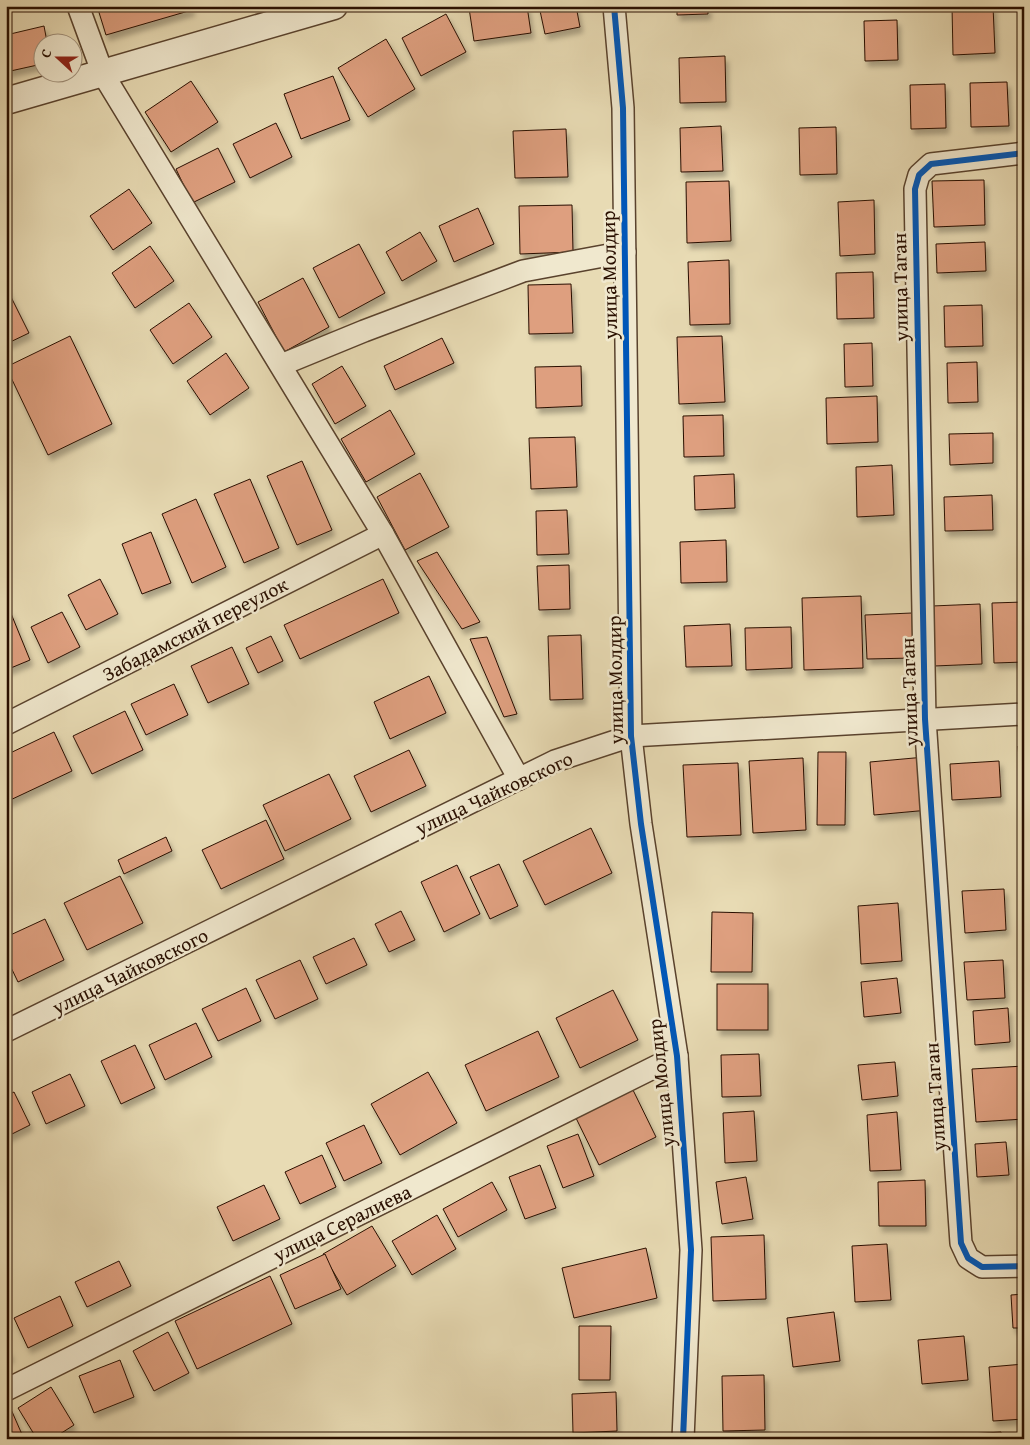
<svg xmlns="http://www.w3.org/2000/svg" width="1030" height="1445" font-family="'Gentium Book Plus',serif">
<defs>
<filter id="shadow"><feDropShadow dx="3" dy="5.5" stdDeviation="2.5" flood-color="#0004"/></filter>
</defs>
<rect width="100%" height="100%" fill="#e8dbb4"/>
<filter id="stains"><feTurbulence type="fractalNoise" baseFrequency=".004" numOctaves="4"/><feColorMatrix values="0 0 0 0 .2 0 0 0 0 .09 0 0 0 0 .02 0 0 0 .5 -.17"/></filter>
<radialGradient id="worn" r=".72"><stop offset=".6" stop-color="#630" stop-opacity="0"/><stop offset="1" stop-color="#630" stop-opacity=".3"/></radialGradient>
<!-- building -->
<g fill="#de9f7f" stroke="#290f00" filter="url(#shadow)">
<path d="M97,6h94l1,4 -86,25z"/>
<path d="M480,6h47l4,27 -57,8 -5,-33z"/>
<path d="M539,6h37l4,21 -35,7z"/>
<path d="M677,6h31v8l-31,1z"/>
<path d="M952,6h41l2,47 -42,2z"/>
<path d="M446,14l20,38 -45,24 -19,-38z"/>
<path d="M897,20l1,40 -33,1 -1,-40z"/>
<path d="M44,26l3,16h-5v22l-36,8v-37z"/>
<path d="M386,39l29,50 -47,28 -30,-49z"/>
<path d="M725,56l1,46 -46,1 -1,-45z"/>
<path d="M333,76l17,44 -49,19 -17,-45z"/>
<path d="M191,81l27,41 -47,30 -26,-40z"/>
<path d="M1007,82l2,44 -38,1 -1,-44z"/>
<path d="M945,84l1,44 -35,1 -1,-44z"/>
<path d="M276,123l16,34 -42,21 -17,-34z"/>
<path d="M721,126l2,45 -42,1 -1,-44z"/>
<path d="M836,127l1,47 -37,1 -1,-47z"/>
<path d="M566,129l2,48 -53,1 -2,-47z"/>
<path d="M218,148l17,34 -43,21 -16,-34z"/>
<path d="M984,180l1,45 -51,2 -2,-46z"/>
<path d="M729,181l2,60 -44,2 -1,-61z"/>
<path d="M129,189l23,34 -39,27 -23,-34z"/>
<path d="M874,200l1,54 -35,2 -2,-54z"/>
<path d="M572,205l1,47 -53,2 -1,-48z"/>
<path d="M478,208l16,36 -40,18 -15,-36z"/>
<path d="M420,232l17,29 -35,20 -16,-29z"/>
<path d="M985,242l1,29 -49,2 -1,-29z"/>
<path d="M359,244l26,49 -46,25 -26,-50z"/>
<path d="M150,246l24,35 -39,27 -23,-35z"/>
<path d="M729,260l1,64 -40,1 -2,-63z"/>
<path d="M873,272l1,46 -37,1 -1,-46z"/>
<path d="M303,278l26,49 -45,25 -26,-50z"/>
<path d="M571,284l2,49 -44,1 -1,-49z"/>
<path d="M6,287l23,46 -23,11z"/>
<path d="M189,303l23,34 -39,27 -23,-34z"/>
<path d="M982,305l1,41 -38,1 -1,-41z"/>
<path d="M70,336l42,88 -64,31 -42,-88z"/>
<path d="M722,336l3,66 -46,2 -2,-67z"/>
<path d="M442,338l12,25 -59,27 -11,-24z"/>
<path d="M872,343l1,43 -28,1 -1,-43z"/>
<path d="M226,353l23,35 -39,27 -23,-34z"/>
<path d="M977,362l1,40 -30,1 -1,-40z"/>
<path d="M342,366l24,40 -31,18 -23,-40z"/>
<path d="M581,366l1,40 -46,2 -1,-41z"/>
<path d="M877,396l1,46 -51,2 -1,-46z"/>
<path d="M390,410l25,44 -49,28 -25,-43z"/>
<path d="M723,415l1,41 -40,1 -1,-41z"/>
<path d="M993,433v30l-43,2 -1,-31z"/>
<path d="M575,437l2,50 -46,2 -2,-51z"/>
<path d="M302,461l30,69 -35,15 -30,-69z"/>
<path d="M892,465l2,50 -37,2 -1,-50z"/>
<path d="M420,473l29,54 -44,23 -28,-53z"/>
<path d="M734,474l1,34 -40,2 -1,-34z"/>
<path d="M250,479l29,69 -35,15 -30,-69z"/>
<path d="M992,495l1,35 -48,1 -1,-34z"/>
<path d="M196,499l30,68 -34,16 -30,-69z"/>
<path d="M567,510l2,44 -32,1 -1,-44z"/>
<path d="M151,532l20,51 -29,11 -20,-50z"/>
<path d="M726,540l1,42 -46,1 -1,-41z"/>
<path d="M437,552l43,70 -18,7 -45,-68z"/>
<path d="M569,565l1,44 -31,1 -2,-44z"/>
<path d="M100,579l18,35 -32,16 -18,-35z"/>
<path d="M383,579l16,34 -99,46 -16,-34z"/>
<path d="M861,596l2,72 -59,2 -2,-72z"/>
<path d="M1024,602v60l-30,1 -2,-60z"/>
<path d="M980,604l2,60 -48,2 -2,-60z"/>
<path d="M10,611l20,49 -24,10v-58z"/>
<path d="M62,612l18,35 -32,16 -17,-36z"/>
<path d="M912,613l1,45 -46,1 -2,-44z"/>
<path d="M730,624l2,42 -46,1 -2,-41z"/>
<path d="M791,627l1,41 -46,2 -1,-42z"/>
<path d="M581,635l2,64 -33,1 -2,-64z"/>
<path d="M271,636l12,25 -25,12 -12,-25z"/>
<path d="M487,637l30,77 -13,3 -34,-78z"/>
<path d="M232,647l17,37 -41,19 -17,-37z"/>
<path d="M429,676l17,37 -56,26 -16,-37z"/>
<path d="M174,684l14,31 -42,20 -15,-31z"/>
<path d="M125,711l18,39 -51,24 -19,-38z"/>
<path d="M54,732l18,39 -66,31v-47z"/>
<path d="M1018,746h6v52h-2z"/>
<path d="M409,750l17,36 -55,26 -17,-36z"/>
<path d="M818,752h28l-1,73h-28z"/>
<path d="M925,757l4,53 -55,5 -4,-53z"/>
<path d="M803,758l3,72 -53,3 -4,-72z"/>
<path d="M999,761l2,36 -49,3 -2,-36z"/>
<path d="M738,763l3,72 -54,2 -4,-72z"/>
<path d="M329,774l22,45 -66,32 -22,-46z"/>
<path d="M266,820l18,39 -63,30 -19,-39z"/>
<path d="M591,828l21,45 -67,32 -22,-44z"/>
<path d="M166,837l6,14 -48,23 -6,-14z"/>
<path d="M499,864l19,42 -28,13 -20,-42z"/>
<path d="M457,865l23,49 -36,18 -23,-50z"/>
<path d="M120,876l23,47 -56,27 -23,-47z"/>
<path d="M1004,889l2,41 -41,3 -3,-42z"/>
<path d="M898,903l4,58 -41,3 -3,-58z"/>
<path d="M401,911l14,29 -26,12 -14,-28z"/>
<path d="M712,912l41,1 -1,59h-41z"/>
<path d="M45,919l19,41 -46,22 -12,-25v-20z"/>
<path d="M354,938l13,27 -41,19 -13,-27z"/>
<path d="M300,960l18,39 -43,20 -19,-39z"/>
<path d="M1003,960l2,38 -38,2 -3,-38z"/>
<path d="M897,978l4,35 -37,4 -3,-35z"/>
<rect x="717" y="984" width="51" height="46"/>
<path d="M246,988l15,33 -43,20 -16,-32z"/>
<path d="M613,990l25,50 -58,28 -24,-50z"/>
<path d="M1008,1008l2,34 -35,3 -2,-34z"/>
<path d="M196,1023l16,34 -47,23 -16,-35z"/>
<path d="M538,1031l21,46 -73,34 -21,-46z"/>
<path d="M135,1045l20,43 -34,16 -20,-43z"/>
<path d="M759,1054l2,42 -39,1 -1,-42z"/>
<path d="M895,1062l3,34 -36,4 -4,-35z"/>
<path d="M1024,1066v53l-48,3 -4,-53z"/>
<path d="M428,1072l29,51 -57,32 -29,-51z"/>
<path d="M70,1074l15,32 -39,18 -14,-32z"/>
<path d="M632,1088l24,49 -57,28 -24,-49z"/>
<path d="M14,1092l16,33 -24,12v-41z"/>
<path d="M754,1111l3,50 -32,2 -2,-50z"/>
<path d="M897,1112l4,58 -31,1 -3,-56z"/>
<path d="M364,1125l18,38 -38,18 -18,-38z"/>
<path d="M578,1134l16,42 -31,12 -16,-42z"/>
<path d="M1006,1142l3,33 -32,2 -2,-33z"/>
<path d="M322,1155l14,32 -36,17 -15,-32z"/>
<path d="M540,1165l16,43 -31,11 -16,-42z"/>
<path d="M746,1177l7,42 -31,5 -6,-42z"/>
<path d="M925,1180l1,46h-47l-1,-44z"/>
<path d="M492,1182l15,28 -49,27 -15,-28z"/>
<path d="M264,1185l16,34 -47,22 -16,-34z"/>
<path d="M437,1215l19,34 -44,26 -20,-34z"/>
<path d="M372,1226l24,40 -49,29 -24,-41z"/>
<path d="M764,1235l2,64 -53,2 -2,-64z"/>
<path d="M887,1244l4,56 -36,2 -3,-56z"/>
<path d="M646,1248l11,50 -83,20 -12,-50z"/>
<path d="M325,1254l16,35 -46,20 -15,-34z"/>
<path d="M119,1261l12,25 -44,21 -12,-25z"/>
<path d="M270,1276l22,48 -95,45 -22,-48z"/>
<path d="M1024,1294v34h-11l-2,-33z"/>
<path d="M60,1296l13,30 -45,22 -14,-30z"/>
<path d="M834,1312l6,49 -47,6 -6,-49z"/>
<path d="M579,1326h32l-1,54h-31z"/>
<path d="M168,1332l21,41 -35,18 -21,-40z"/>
<path d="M964,1336l4,44 -46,4 -4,-44z"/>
<path d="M6,1347l5,9 -5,3z"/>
<path d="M120,1360l14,37 -40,16 -15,-37z"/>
<path d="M1024,1364v55l-31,2 -4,-54z"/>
<path d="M764,1375l1,55 -42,1 -1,-55z"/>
<path d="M51,1387l23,38 -22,14h-15l-19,-31z"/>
<path d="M616,1392l1,39 -44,2 -1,-39z"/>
<path d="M10,1407l14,32h-18v-31z"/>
<path d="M1001,1432l1,7h-32v-5z"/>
<path d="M821,1435l1,4h-35z"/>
</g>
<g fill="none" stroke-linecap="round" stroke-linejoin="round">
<!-- minor casing -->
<g stroke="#59422d" stroke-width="24">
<g id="minor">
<path d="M78,6l25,68 280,460 136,245"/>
<path d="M614,6l9,102 8,628 10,88 36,232 14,194 -8,189"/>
<path d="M1024,153l-93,11 -12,11 -4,14 10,530 36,524 7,15 14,9 42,-1"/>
<path d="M281,365l83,-34 159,-60 102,-19"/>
<path d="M6,724l377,-190"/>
<path d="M6,1031l549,-270 76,-25 393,-22"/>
<path d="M6,1390l671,-334"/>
</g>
</g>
<!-- tertiary casing -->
<g stroke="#59422d" stroke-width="29">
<path id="tertiary" d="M6,101l328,-95"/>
</g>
<!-- minor -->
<use href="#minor" stroke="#f0e8ce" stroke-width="21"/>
<!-- tertiary -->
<use href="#tertiary" stroke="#f0e8ce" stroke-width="26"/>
<!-- cycleway casing -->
<g stroke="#f0e8ce" stroke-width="9">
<g id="cycleway">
<path d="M614,6l9,102 8,628 10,88 36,232 14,194 -8,189"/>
<path d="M1024,153l-93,11 -12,11 -4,14 10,530 36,524 7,15 14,9 42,-1"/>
</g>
</g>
<!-- cycleway -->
<use href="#cycleway" stroke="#0057b8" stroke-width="6"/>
</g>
<g text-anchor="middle" stroke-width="5" stroke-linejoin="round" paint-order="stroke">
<!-- street labels -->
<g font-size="20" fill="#290f00" stroke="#f0e8ce">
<text transform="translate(609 275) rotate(-91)" y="7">улица Молдир</text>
<text transform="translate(900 287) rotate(-91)" y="7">улица Таган</text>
<text transform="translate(195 629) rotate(-27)" y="7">Забадамский переулок</text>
<text transform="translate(615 680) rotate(-91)" y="7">улица Молдир</text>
<text transform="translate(909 692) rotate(-92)" y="7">улица Таган</text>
<text transform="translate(494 793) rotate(-25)" y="7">улица Чайковского</text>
<text transform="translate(130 971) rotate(-26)" y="7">улица Чайковского</text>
<text transform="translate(661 1083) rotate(-96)" y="7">улица Молдир</text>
<text transform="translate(935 1097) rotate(-94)" y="7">улица Таган</text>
<text transform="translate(342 1223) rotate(-26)" y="7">улица Сералиева</text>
</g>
</g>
<!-- margin -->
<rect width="1030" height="1445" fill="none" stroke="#e8dbb4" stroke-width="25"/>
<rect x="8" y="8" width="1015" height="1430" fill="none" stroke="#290f00" stroke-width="2.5"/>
<rect x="12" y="12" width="1005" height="1420" fill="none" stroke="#290f00"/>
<!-- north arrow -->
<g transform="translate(58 58) rotate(291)"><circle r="24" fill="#f0e8ce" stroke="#a0917c"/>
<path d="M0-4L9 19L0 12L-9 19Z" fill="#8f2418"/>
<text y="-8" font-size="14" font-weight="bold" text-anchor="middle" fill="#290f00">С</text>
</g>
<rect width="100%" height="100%" filter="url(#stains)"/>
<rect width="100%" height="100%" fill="url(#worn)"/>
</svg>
